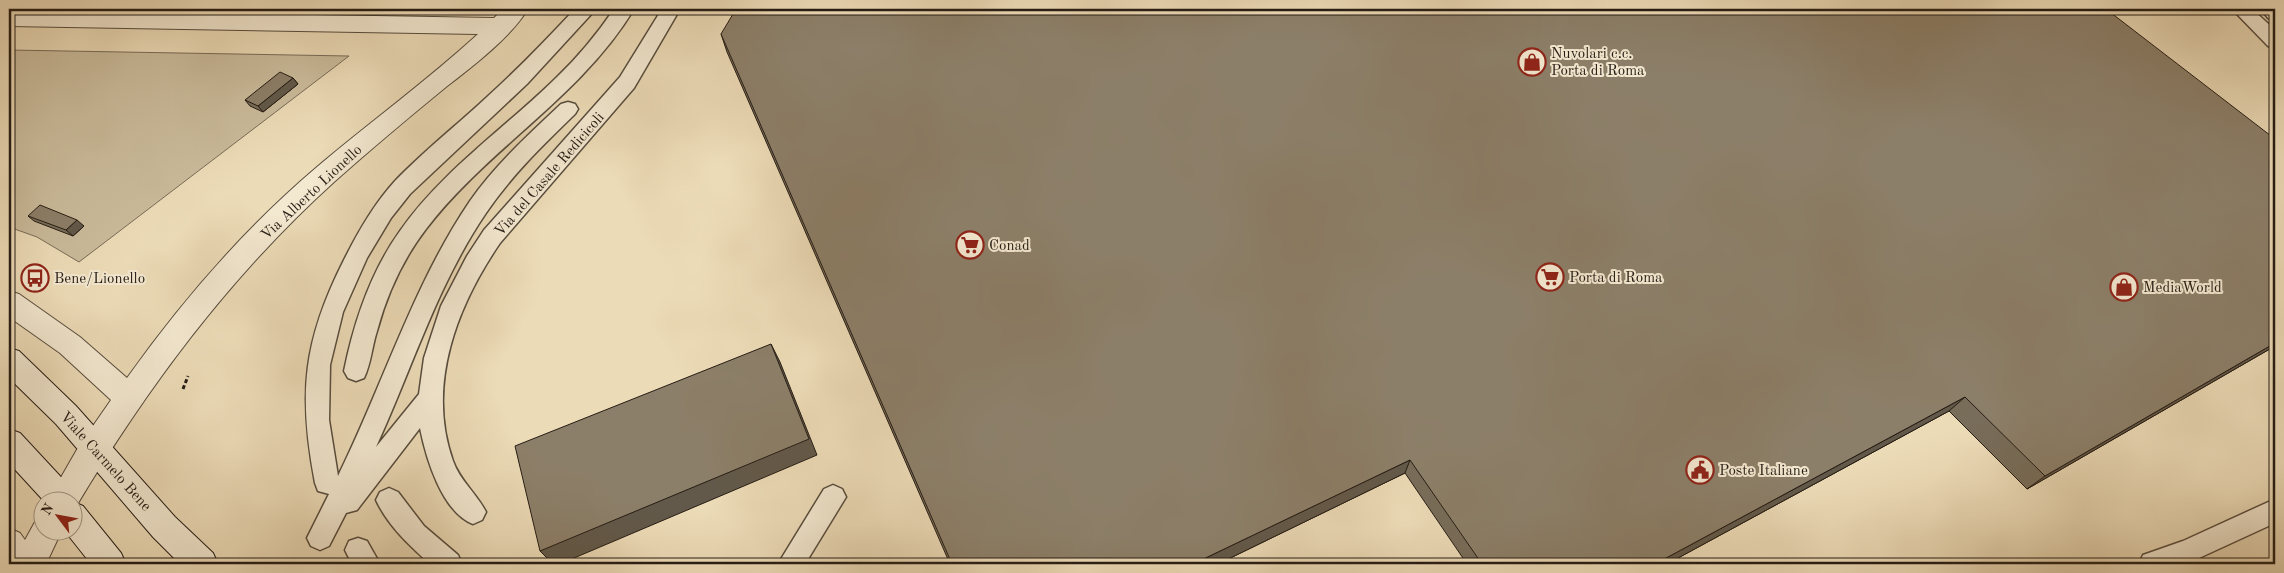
<svg xmlns="http://www.w3.org/2000/svg" width="2284" height="573" font-family="'Old Standard TT',serif">
<rect width="100%" height="100%" fill="#ecdbb7"/>
<filter id="stains"><feTurbulence type="fractalNoise" baseFrequency=".004" numOctaves="4"/><feColorMatrix values="0 0 0 0 .2 0 0 0 0 .09 0 0 0 0 .02 0 0 0 .5 -.17"/></filter>
<radialGradient id="worn" r=".72"><stop offset=".6" stop-color="#630" stop-opacity="0"/><stop offset="1" stop-color="#630" stop-opacity=".3"/></radialGradient>
<!-- green -->
<path fill="#cabb9b" stroke="#786c58" d="M9,50l340,6 -270,206 -42,-25 -28,-10z"/>
<g fill="none" stroke-linecap="round" stroke-linejoin="round">
<!-- lane casing -->
<g stroke="#574c3d" stroke-width="3">
<g id="lane">
<path d="M575,9h21l-69,75 -117,110 -19,24 -24,40 -24,54 -13,53 -1,55 9,56c45,-91 75,-191 132,-275 25,-36 59,-67 91,-97l7,-2 7,2 3,5 -3,5c-32,31 -64,62 -89,99 -49,72 -74,156 -110,234l43,-53 5,-36 17,-52 26,-50 17,-26 136,-153 42,-68h18l-46,79 -134,155c-43,63 -74,142 -47,218 7,20 24,33 33,51l-4,8 -9,4c-31,-12 -47,-66 -53,-96l-63,82 -11,3 -17,33 -9,4 -9,-4 -4,-8 22,-44 -11,-3 -3,-8c-17,-89 -12,-142 29,-223 14,-28 30,-56 51,-79 29,-30 62,-56 92,-84 31,-28 60,-58 88,-88z"/>
<path d="M614,9h20c-54,89 -146,139 -208,220 -23,30 -39,65 -49,102 -5,15 -6,33 -13,47l-8,3 -8,-3 -4,-7c10,-49 26,-98 56,-140 42,-60 104,-102 156,-153 22,-21 41,-44 58,-69z"/>
<path d="M2232,9h20l23,21v18l-7,-2z"/>
<path d="M2261,9h14v11l-7,-2z"/>
<path d="M833,485l9,4 4,8 -41,67h-27l46,-75z"/>
<path d="M389,488l9,4 26,34 34,29 4,9h-32c-20,-18 -42,-38 -54,-64l4,-8z"/>
<path d="M2275,499v24l-89,41h-47l4,-9 40,-14z"/>
<path d="M358,538l9,3 13,23h-28l-7,-14 4,-9z"/>
</g>
</g>
<!-- street casing -->
<g stroke="#574c3d" stroke-width="2">
<g id="street">
<path d="M503,9h25c-18,29 -55,57 -82,78 -38,31 -76,63 -112,95 -105,95 -188,207 -260,328l-2,-10h-24l31,-54 32,-46 -51,-47 -51,-36v-26l10,3 61,43 47,41c55,-77 118,-150 190,-211 53,-45 110,-86 161,-133l-469,-8v-16l485,8z"/>
<path d="M42,517v13h20l-16,34h-37v-36l11,5 5,7 11,-20z"/>
</g>
</g>
<!-- secondary casing -->
<g stroke="#251c14" stroke-width="2">
<g id="secondary">
<path d="M9,348l10,3 57,55 99,111 38,36 5,11h-38l-27,-27 -97,-113 -47,-46z"/>
<path d="M9,429l11,4 53,57 4,10 -1,3 7,3 38,47 5,11h-35l-27,-34h8v-30h-29l-34,-37z"/>
</g>
</g>
<!-- path -->
<path stroke="#251c14" stroke-width="3" stroke-dasharray="4 2.5" stroke-linecap="butt" d="M183,389l5,-13"/>
<!-- lane -->
<use href="#lane" fill="#f3e8d0" fill-rule="evenodd"/>
<!-- street -->
<use href="#street" fill="#f3e8d0" fill-rule="evenodd"/>
<!-- secondary -->
<use href="#secondary" fill="#f3e8d0" fill-rule="evenodd"/>
</g>
<!-- wall -->
<g fill="#786d5a" stroke="#251c14">
<path d="M721,34l1554,312 -248,143 -78,-78 -282,153h-200l-62,-91 -187,91h-268l-223,-512z"/>
<path d="M293,78l5,6 -35,28 -13,-6 -5,-6z"/>
<path d="M28,216l56,10 -11,10 -39,-15z"/>
</g>
<!-- shaded-wall -->
<g fill="#62594a" stroke="#251c14">
<path d="M293,78l5,6 -35,28 -5,-6z"/>
<path d="M77,220l7,6 -11,10 -7,-6z"/>
<path d="M2275,343v3l-248,143 18,-13z"/>
<path d="M771,344l9,18 37,93 -257,109h-7l-13,-13z"/>
<path d="M1965,397l-16,14 -282,153h-12z"/>
<path d="M1410,460l-5,13 -187,91h-25z"/>
</g>
<!-- building -->
<g fill="#8c7f69" stroke="#251c14">
<path d="M736,9h1370l169,130v204l-230,133 -80,-79 -310,167h-173l-72,-104 -217,104h-241l-231,-530z"/>
<path d="M280,72l13,6 -35,28 -13,-6z"/>
<path d="M40,205l37,15 -11,10 -38,-14z"/>
<path d="M771,344l38,95 -269,112 -25,-105z"/>
</g>
<!-- icons -->
<defs>
<g id="shop-ring" transform="scale(1.4375)"><circle r="9.5" fill="#f3e8d0" stroke="#8f2418" stroke-width="1.5"/><path d="M-5-2.5h2.3a2.7 3.5 0 0 1 5.4 0H5L5.5 6h-11ZM-1.5-2.5h3a1.5 2.3 0 0 0-3 0Z" fill="#8f2418"/></g>
<g id="supermarket-ring" transform="scale(1.4375)"><circle r="9.5" fill="#f3e8d0" stroke="#8f2418" stroke-width="1.5"/><path d="M-6-5.5h2.5l.6 2H6L4.5 2H-2.5L-4.4-4H-6ZM-1.5 3.2a1.3 1.3 0 1 0 .1 0ZM3 3.2a1.3 1.3 0 1 0 .1 0Z" fill="#8f2418"/></g>
<g id="bus-ring" transform="scale(1.4375)"><circle r="9.5" fill="#f3e8d0" stroke="#8f2418" stroke-width="1.5"/><path d="M-5-6H5V4H4V6H2V4H-2V6H-4V4H-5ZM-3.5-4V0h7V-4ZM-3.5 1.2v1.5H-2V1.2ZM2 1.2v1.5H3.5V1.2Z" fill="#8f2418"/></g>
<g id="civic-ring" transform="scale(1.4375)"><circle r="9.5" fill="#f3e8d0" stroke="#8f2418" stroke-width="1.5"/><path d="M-.6-6.5H3V-4.5H.6V-3L4-1V1h2V6H-6V1h2V-1L-.6-3ZM-1.2 2.5V6h2.4V2.5Z" fill="#8f2418"/></g>
</defs>
<g fill-rule="evenodd">
<use href="#shop-ring" x="1532" y="62"/>
<use href="#supermarket-ring" x="970" y="245"/>
<use href="#supermarket-ring" x="1550" y="277"/>
<use href="#bus-ring" x="35" y="278"/>
<use href="#shop-ring" x="2124" y="287"/>
<use href="#civic-ring" x="1700" y="470"/>
</g>
<g text-anchor="middle" stroke-width="4" stroke-linejoin="round" paint-order="stroke">
<!-- poi labels -->
<g font-size="15" fill="#251c14" stroke="#f3e8d0" text-anchor="start">
<text x="1551" y="58">Nuvolari c.c.<tspan x="1551" dy="17">Porta di Roma</tspan></text>
<text x="989" y="250">Conad</text>
<text x="1569" y="282">Porta di Roma</text>
<text x="54" y="283">Bene/Lionello</text>
<text x="2143" y="292">MediaWorld</text>
<text x="1719" y="475">Poste Italiane</text>
</g>
<!-- street labels -->
<g font-size="15" fill="#251c14" stroke="#f3e8d0">
<text transform="translate(549 174) rotate(-49)" y="5">Via del Casale Redicicoli</text>
<text transform="translate(311 192) rotate(-43)" y="5">Via Alberto Lionello</text>
<text transform="translate(106 461) rotate(48)" y="5">Viale Carmelo Bene</text>
</g>
</g>
<!-- margin -->
<rect width="2284" height="573" fill="none" stroke="#ecdbb7" stroke-width="30"/>
<rect x="10" y="10" width="2264" height="553" fill="none" stroke="#251c14" stroke-width="2.5"/>
<rect x="15" y="15" width="2254" height="543" fill="none" stroke="#251c14"/>
<!-- north arrow -->
<g transform="translate(58 516) rotate(302)"><circle r="24" fill="#f3e8d0" stroke="#a19685"/>
<path d="M0-4L9 19L0 12L-9 19Z" fill="#8f2418"/>
<text y="-8" font-size="14" font-weight="bold" text-anchor="middle" fill="#251c14">N</text>
</g>
<rect width="100%" height="100%" filter="url(#stains)"/>
<rect width="100%" height="100%" fill="url(#worn)"/>
</svg>
